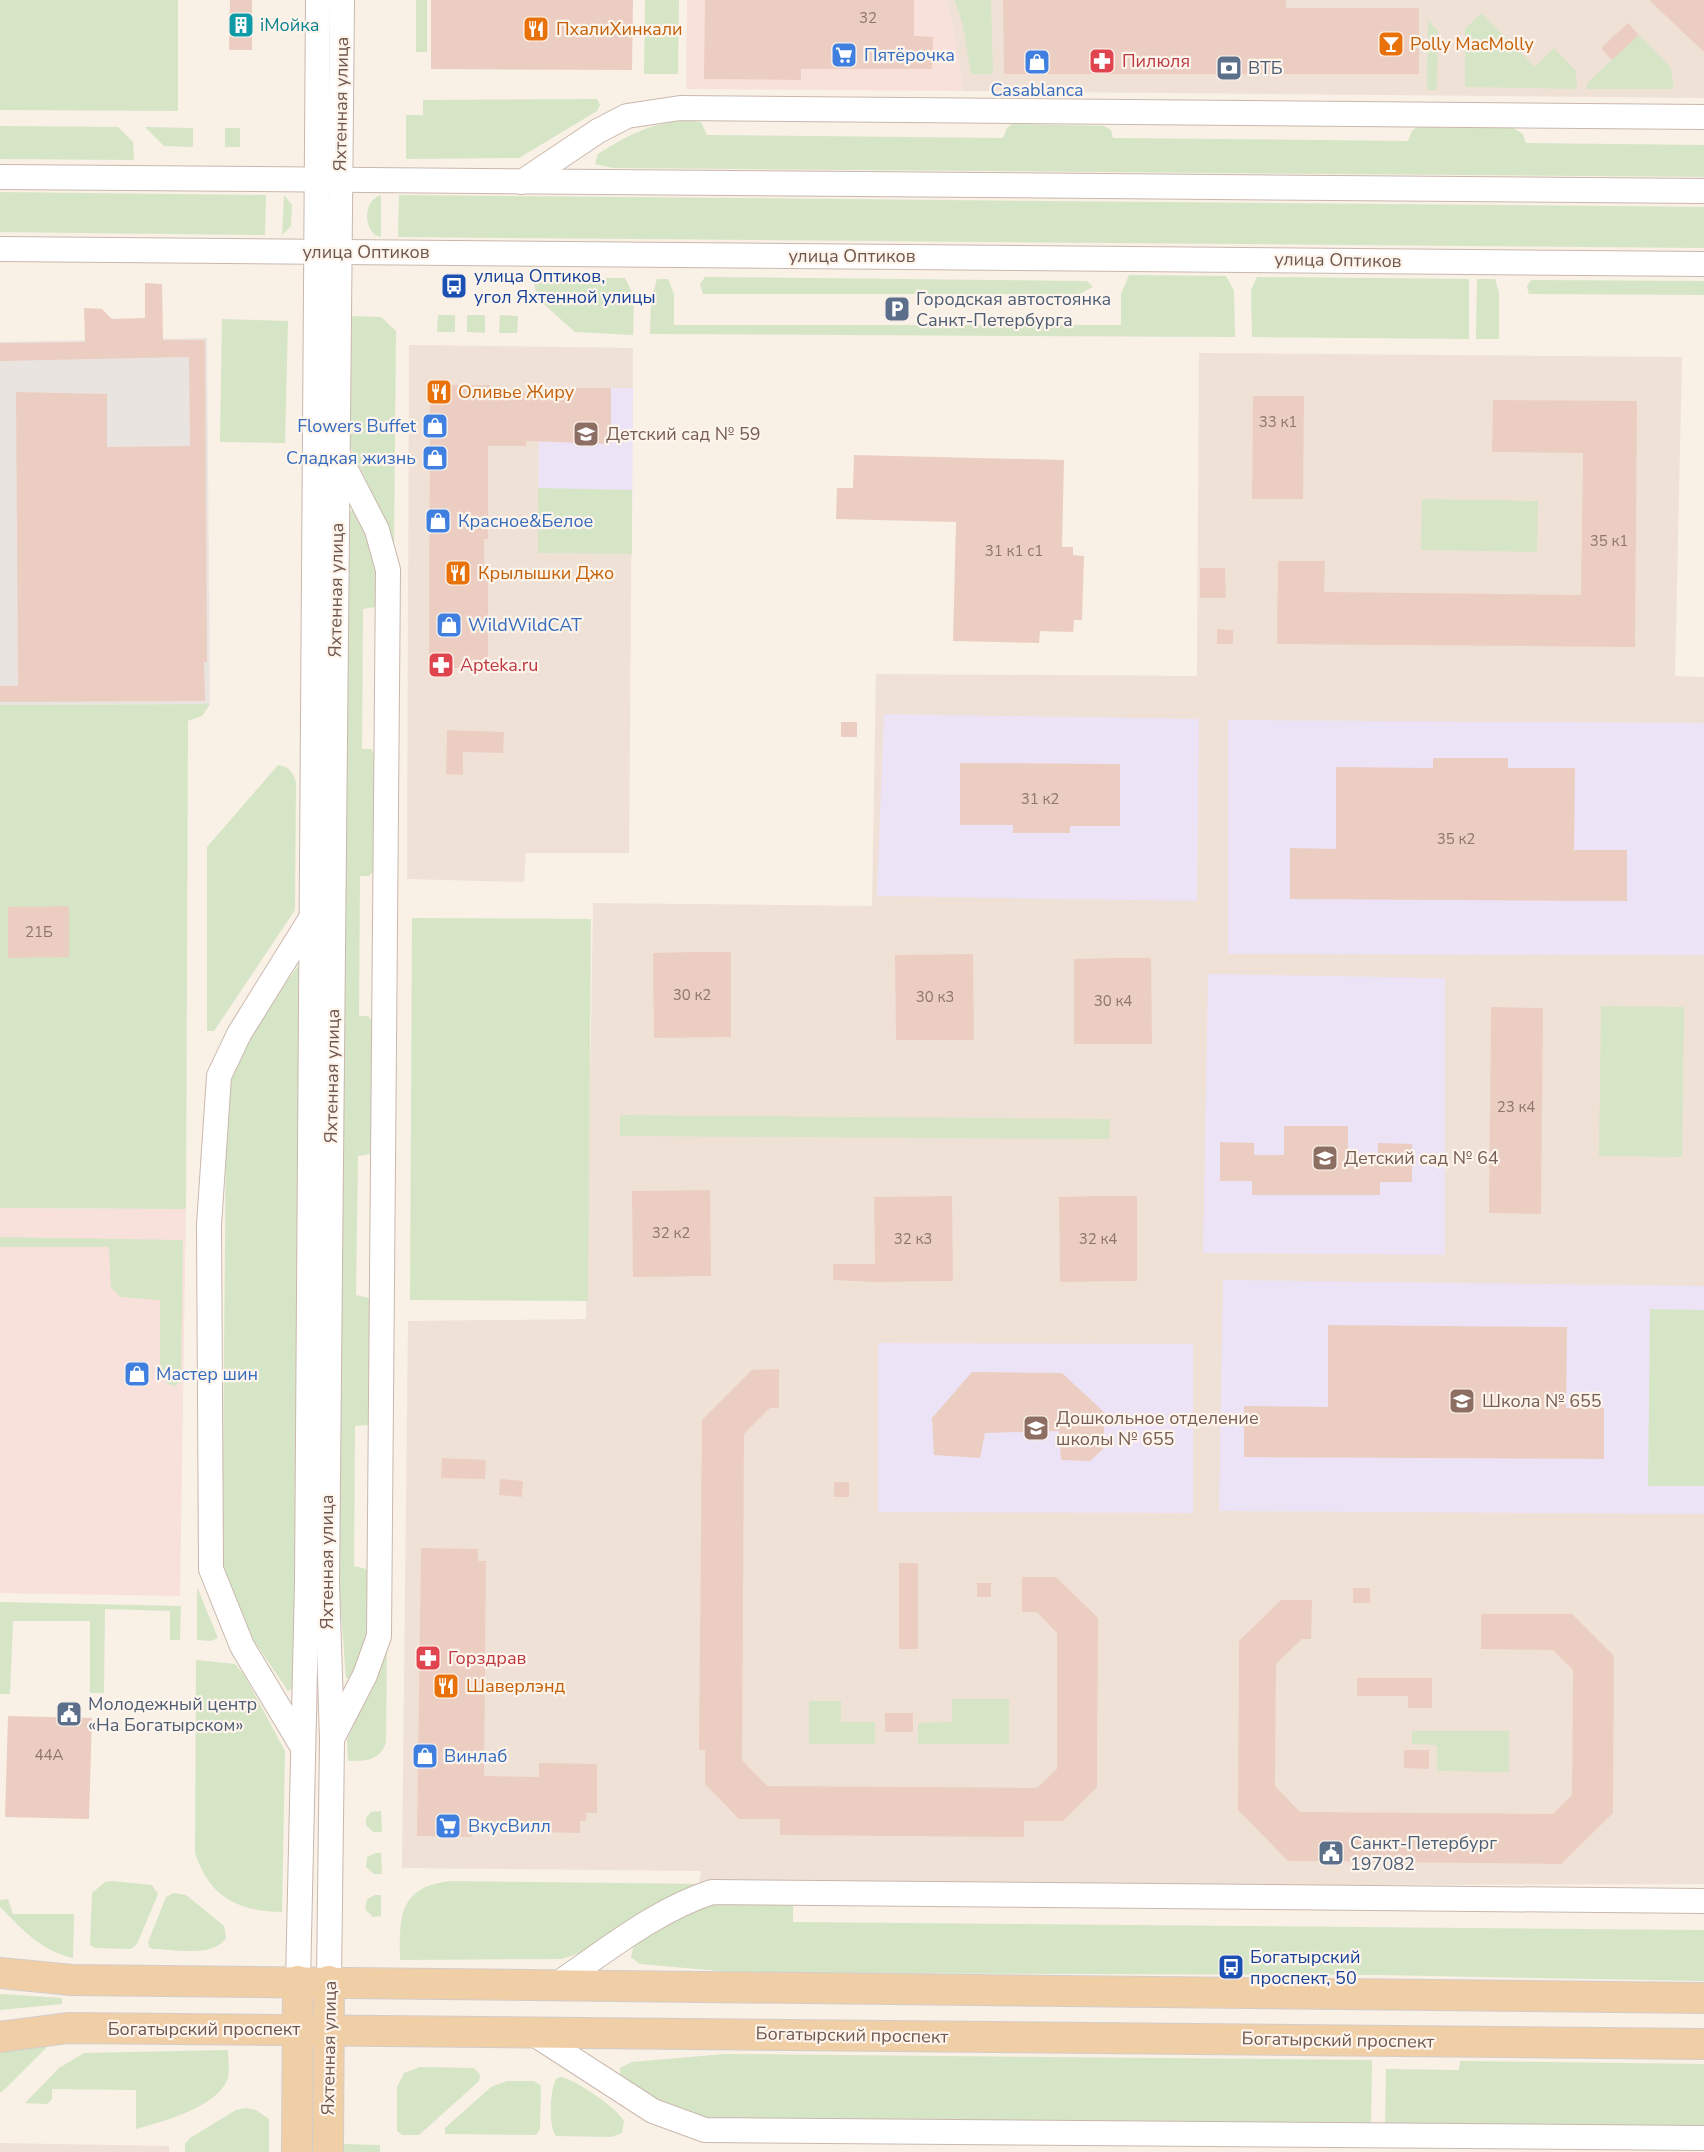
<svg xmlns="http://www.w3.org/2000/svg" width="1704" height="2152" font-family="'Nunito Sans',sans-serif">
<rect width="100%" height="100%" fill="#f9f0e6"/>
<!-- residential -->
<g fill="#f0e1d6">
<path d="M946,0h758v98l-741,-7 -10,-64z"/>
<path d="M409,345l224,3 -4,505h-103l-2,29 -117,-3z"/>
<path d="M1199,353l483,4 -7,319 29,1v1207l-1005,3 2,-16 -299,-3 6,-547 178,-2 7,-416 279,3 4,-232 321,2z"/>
<path d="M0,2143l169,3v6h-169z"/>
</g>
<!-- commercial -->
<g fill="#f8e1db">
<path d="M687,0h259l7,27 10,64 -277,-2z"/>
<path d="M0,1208l186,1 -6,387 -180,-3z"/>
</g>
<!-- industrial -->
<path fill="#eae4e0" d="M207,338l3,366 -210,1v-363z"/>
<!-- education -->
<g fill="#ede3f6">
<path d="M539,388h94l-1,166 -94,-1z"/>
<path d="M884,714l315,5 -2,182 -320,-5z"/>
<path d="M1228,720l476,3v232l-476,-1z"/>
<path d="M1208,974l237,4v277l-242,-2z"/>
<path d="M1223,1280l481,6v228l-485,-3z"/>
<path d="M878,1343l315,1v169l-315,-1z"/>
</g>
<!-- green -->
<g fill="#d6e5c6">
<path d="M0,0h178v111l-178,-1z"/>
<rect x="416" y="0" width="11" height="52"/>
<path d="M645,0h34l-1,74h-34z"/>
<path d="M955,0h36l2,74h-22l-8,-48z"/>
<path d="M1481,13l54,54 19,-19 22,23 1,18 -112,-2v-58z"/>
<path d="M1428,20l10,11 -1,59h-10z"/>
<path d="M1639,35l32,33 3,21h-87v-6z"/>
<path d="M597,99l3,6 -3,6 -78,47 -113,1v-44h17v-15z"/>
<path d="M685,120l16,2 6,13 296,3 4,-10 5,-4 92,2 7,4 2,8 295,3 4,-10 5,-4 96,1 10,6 3,9 178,2v32l-1091,-9 -18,-4 3,-10c30,-19 51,-30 87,-34z"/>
<path d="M0,126l118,1 15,15 1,18 -134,-1z"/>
<path d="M145,127l48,1v19l-29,-1z"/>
<rect x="225" y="128" width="15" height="19"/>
<path d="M0,192l266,3 -1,40 -265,-3z"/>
<path d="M284,195l8,10 -1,21 -9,9z"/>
<path d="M381,195v42l-6,-2c-12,-10 -11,-35 6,-40z"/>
<path d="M399,195l1305,12v41l-1306,-11z"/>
<path d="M1129,275l97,1 8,15 1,46 -585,-3 1,-33 6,-22h11l6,15v31h447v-31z"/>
<path d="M705,277l382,4 6,6 -14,7h-376l-3,-10z"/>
<path d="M1257,277l212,2v60l-217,-2 -1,-47z"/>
<path d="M536,278h89l9,19 -1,38 -58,-3 -37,-33 -4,-15z"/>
<path d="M1477,279h18l4,13v47h-23z"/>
<path d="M1531,280l173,1v14l-175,-1 -2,-7z"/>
<path d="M438,315h17v17h-18z"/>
<path d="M467,315h18v18l-18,-1z"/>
<path d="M500,315l18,1 -1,17h-18z"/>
<path d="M350,316l31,1 15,14 -2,215 -8,-24 -38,-80z"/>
<path d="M222,319l66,2 -3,122 -65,-1z"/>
<path d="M538,488l94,2v64l-94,-1z"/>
<path d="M1422,499l116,2 -1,51 -116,-2z"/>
<path d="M354,508l4,2 18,48 1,44 -2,5 -12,2 -1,140h9l4,6 -1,115 -5,6h-9l-1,140h9l5,6 -1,128 -2,4 -12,2 -2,139 13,3 1,4 -1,119 -1,4 -13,1 -1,140 12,3 2,4v64l-16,41h-6l-7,-94 10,-1071z"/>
<path d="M210,704l-8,12 -14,5 -2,488 -186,-1v-503z"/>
<path d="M278,765c12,2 15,7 18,18l-1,127 -81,121h-7v-184z"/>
<path d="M412,918l179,1 -3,382 -178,-1z"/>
<path d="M303,959l-8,728 -7,4 -46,-68 -20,-53 4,-437c0,-14 -1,-29 1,-42 6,-45 51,-95 76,-132z"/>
<path d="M1601,1006l83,1 -2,150 -83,-1z"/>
<path d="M620,1115l490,4 -1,20 -489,-3z"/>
<path d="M0,1237l183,3 -2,142 -7,4 -6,-2 -8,-11v-73l-40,-3 -9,-10 -2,-40h-109z"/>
<path d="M1650,1309l54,1v176h-56z"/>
<path d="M197,1587l21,51 -7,3 -14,-1z"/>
<path d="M0,1602l181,4 -1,34h-10v-29l-65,-2 -1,84h-14v-72h-77l-3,73h-10z"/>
<path d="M387,1639l-1,103c-6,19 -20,19 -38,19l-1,-21 27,-62z"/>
<path d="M196,1660l39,4 10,12 40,75 -3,161c-44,-1 -72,-14 -87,-59z"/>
<path d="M952,1699h57v45h-91v-21l34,-1z"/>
<path d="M809,1701h32v21h34v22h-66z"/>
<path d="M1412,1731h97v41l-72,-1v-26l-25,-1z"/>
<path d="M381,1811l1,21h-9l-7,-7v-7l5,-6z"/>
<path d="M376,1853h5l1,21h-8l-8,-7 1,-10z"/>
<path d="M112,1881l40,4 6,9 -21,50 -6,5 -36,-1 -5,-3 2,-52 13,-11z"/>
<path d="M452,1881l256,3 -120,66 -26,9 -162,1c-1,-44 -1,-74 52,-79z"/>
<path d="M174,1893l12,2 38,31 2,12c-13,20 -51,11 -73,11l-4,-2 -1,-5 18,-45z"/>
<path d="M375,1895h6v21l-8,1 -8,-8 2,-10z"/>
<path d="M8,1899l5,15h61l-1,44c-32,-7 -51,-29 -73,-51v-7z"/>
<path d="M718,1904l75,1v17l911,8v51l-325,-6 -637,-2 -102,-9 -9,-7 3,-12c27,-18 51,-35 84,-41z"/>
<path d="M0,1994l62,4v6l-62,6z"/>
<path d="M48,2046l-43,43 -5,4v-42z"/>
<path d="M228,2050c0,9 2,20 0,28 -11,30 -65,43 -92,51v-39l-84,-1v10l-5,5 -22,-1 34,-35 25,-15z"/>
<path d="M725,2054l647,6 -1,65 -656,-7c-33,-4 -73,-15 -95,-43v-7l12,-6z"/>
<path d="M1460,2061l244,3v62l-319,-1 1,-56 73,1z"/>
<path d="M420,2067l54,1 6,7 -1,6 -60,54h-17l-5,-4v-44l7,-14z"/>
<path d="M560,2077c14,1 58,32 64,44l-2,12 -11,4 -55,-1c-8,-10 -6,-46 0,-57z"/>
<path d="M507,2081h27l7,5 -1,43 -4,6 -91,-1v-6l46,-41z"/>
<path d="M246,2108l10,2 13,9v33h-84v-8l5,-6 46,-28z"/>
<path d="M343,2144l37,1v7h-37z"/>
</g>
<!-- building -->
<g fill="#ebcec1">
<path d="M230,0h22v50h-23z"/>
<path d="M431,0h202l-1,70 -201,-1z"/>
<path d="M705,0h209v36l19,1 -1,32h-131v11l-97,-1z"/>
<path d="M1003,0h283v8h133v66h-415z"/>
<path d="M1649,0h55v52z"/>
<path d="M1628,23l11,12 -27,25 -11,-12z"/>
<path d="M145,283l17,1 1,56h42l2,322h-3l1,39 -205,1v-16h18l-2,-294 91,2v53l83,-1 -1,-89 -189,4v-18l85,-1 -1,-34 18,1 10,10 33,-1z"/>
<path d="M430,385h60v15h32v-7h16l1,-5h72v56l-85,-3v5h-38v93h-4v36h4v84h-6v8l-53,2z"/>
<path d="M1253,396h51l-1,103h-51z"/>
<path d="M1493,400l144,1 -2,246 -358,-3 1,-83h47l-1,31 257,3 2,-142 -91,-1z"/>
<path d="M854,455l210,5 -2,87h11v8l11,1 -2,64h-8l-1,12 -33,-1 -1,12 -86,-2 3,-119 -120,-3 1,-31h16z"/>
<path d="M1200,568h25l1,30h-26z"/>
<path d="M1217,629l16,1v14h-16z"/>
<rect x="841" y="722" width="16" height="15"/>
<path d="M447,730l57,2 -1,21 -40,-1v23l-17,-1z"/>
<path d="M1433,758h75v10h67l-1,82h53v51l-337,-2v-51l46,1v-82l97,1z"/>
<path d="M960,763l160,1v62h-50v7h-57v-8h-53z"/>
<path d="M69,906v51l-61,1v-51z"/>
<path d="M693,952h38v85l-77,1 -1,-85z"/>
<path d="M973,954l1,86h-78l-1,-85z"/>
<path d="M1116,958h35l1,86h-78v-85z"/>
<path d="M1491,1007l52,1 -2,206 -52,-1z"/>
<path d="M1284,1126h64v29h30v-12l34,1v38h-32v13h-128v-14h-32v-39l34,1v12h30z"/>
<path d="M710,1190l1,86 -78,1 -1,-86z"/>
<path d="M952,1196l1,85 -78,1 -42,-2v-16h42l-1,-67z"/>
<path d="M1099,1196h38v85l-77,1 -1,-85z"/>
<path d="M1328,1325l239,2 -1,81h38v51l-360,-2v-51l84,1z"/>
<path d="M779,1369v39h-9l-26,26 -2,326 25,26 270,2 20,-19v-136l-20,-21h-15v-35h34l42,41 -1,169 -34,34h-39v16l-244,-2v-16h-41l-34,-35v-34h-6l3,-330 50,-50z"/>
<path d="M972,1372l90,1 43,40 -2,36 -13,12 -29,-1 -2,-29 -74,2 -5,25 -46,-3 -2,-37z"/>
<path d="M442,1458l44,2 -1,19 -44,-1z"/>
<path d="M500,1479l23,2 -1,16 -23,-2z"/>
<rect x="834" y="1482" width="15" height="15"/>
<path d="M421,1548l57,1v12h8l-2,215 55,1v-14l58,1v49h-11v8h-6v12l-48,-1v-10l-60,-1v16l-55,-1z"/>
<rect x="899" y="1563" width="19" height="86"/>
<rect x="977" y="1583" width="14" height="14"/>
<rect x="1353" y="1588" width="17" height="15"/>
<path d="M1281,1600h31l-1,39h-9l-26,25 -1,122 25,26 253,2 19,-19 1,-125 -20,-20 -72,-1v-35h91l42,42 -1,157 -52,51 -273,-3 -50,-51 1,-169z"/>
<path d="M1357,1678h75v30h-24v-12h-51z"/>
<rect x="885" y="1713" width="28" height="19"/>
<path d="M8,1716l84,2 -3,101 -84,-2z"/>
<path d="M1404,1750h25v19l-25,-1z"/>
</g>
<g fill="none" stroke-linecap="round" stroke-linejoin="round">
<!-- minor casing -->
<g stroke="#cab8ae" stroke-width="26">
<g id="minor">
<path d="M0,177l1704,14"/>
<path d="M522,182l76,-51 29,-15 53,-8 1024,9"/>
<path d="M0,249l1704,15"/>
<path d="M332,1739l33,-64 14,-39 9,-1066 -11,-40 -37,-72"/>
<path d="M302,1746l-60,-100 -31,-77 -2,-344 10,-149 20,-42 72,-116"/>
<path d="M298,1981l9,-399 11,-1582"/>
<path d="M329,1981l3,-242 -5,-155 15,-1584"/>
<path d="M557,1984c49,-33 99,-74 155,-92l992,9"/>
<path d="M531,2032l122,79 52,19 999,8"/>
</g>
</g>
<!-- major casing -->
<g stroke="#d4cdca" stroke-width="32">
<g id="major">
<path d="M0,1973l72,7 1632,18"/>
<path d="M0,2037l68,-9 1636,16"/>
<path d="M297,2152l1,-171"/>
<path d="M328,2152l1,-171"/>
</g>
</g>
<!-- minor -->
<use href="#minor" stroke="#fff" stroke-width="24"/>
<!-- major -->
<use href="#major" stroke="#f0cea6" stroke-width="30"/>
</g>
<!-- icons -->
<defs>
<g id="building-square" transform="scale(1.35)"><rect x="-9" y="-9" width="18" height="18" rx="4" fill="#0f9aa8" stroke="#fdf4ec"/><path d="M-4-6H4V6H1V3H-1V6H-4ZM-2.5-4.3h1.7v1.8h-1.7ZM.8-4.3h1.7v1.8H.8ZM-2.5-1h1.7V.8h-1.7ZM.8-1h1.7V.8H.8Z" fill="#fff"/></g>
<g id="restaurant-square" transform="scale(1.35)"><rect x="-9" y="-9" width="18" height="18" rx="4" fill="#e8710a" stroke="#fdf4ec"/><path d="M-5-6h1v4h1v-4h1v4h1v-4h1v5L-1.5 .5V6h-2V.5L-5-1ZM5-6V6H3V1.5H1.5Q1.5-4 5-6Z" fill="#fff"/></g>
<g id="bar-square" transform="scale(1.35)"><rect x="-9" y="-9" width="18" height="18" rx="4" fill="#e8710a" stroke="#fdf4ec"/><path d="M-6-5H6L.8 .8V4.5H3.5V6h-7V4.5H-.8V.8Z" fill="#fff"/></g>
<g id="supermarket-square" transform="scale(1.35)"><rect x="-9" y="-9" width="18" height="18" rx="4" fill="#3f7fe0" stroke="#fdf4ec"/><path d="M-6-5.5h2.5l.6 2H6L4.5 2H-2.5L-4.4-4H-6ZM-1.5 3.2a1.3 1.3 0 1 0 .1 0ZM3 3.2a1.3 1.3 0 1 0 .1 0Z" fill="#fff"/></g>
<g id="pharmacy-square" transform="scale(1.35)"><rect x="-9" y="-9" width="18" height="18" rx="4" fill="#e0444e" stroke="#fdf4ec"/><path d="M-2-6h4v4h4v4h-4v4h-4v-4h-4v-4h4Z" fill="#fff"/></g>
<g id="shop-square" transform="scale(1.35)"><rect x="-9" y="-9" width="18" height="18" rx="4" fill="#3f7fe0" stroke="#fdf4ec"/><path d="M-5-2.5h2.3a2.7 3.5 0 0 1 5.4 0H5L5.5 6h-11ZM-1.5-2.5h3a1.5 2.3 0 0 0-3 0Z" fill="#fff"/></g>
<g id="bank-square" transform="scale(1.35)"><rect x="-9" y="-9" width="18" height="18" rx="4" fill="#5c6f8a" stroke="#fdf4ec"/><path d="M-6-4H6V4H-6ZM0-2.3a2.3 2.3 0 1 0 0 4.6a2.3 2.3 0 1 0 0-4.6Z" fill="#fff"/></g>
<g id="bus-square" transform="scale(1.35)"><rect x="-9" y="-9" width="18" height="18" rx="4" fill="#1a4fb4" stroke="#fdf4ec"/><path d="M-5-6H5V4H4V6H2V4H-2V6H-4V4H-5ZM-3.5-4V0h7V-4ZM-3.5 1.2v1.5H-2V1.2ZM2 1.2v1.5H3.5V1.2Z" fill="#fff"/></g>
<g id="parking-square" transform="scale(1.35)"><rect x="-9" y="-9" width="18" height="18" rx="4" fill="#5c6f8a" stroke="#fdf4ec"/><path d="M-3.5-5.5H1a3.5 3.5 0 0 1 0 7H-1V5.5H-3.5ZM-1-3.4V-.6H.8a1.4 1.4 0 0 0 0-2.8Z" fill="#fff"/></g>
<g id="school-square" transform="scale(1.35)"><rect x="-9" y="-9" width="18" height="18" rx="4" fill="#8d6e63" stroke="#fdf4ec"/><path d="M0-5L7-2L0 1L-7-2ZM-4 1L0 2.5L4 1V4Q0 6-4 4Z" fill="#fff"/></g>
<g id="civic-square" transform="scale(1.35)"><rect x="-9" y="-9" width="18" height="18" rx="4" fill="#5c6f8a" stroke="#fdf4ec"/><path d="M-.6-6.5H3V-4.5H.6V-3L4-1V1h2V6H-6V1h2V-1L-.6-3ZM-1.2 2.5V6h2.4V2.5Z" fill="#fff"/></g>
</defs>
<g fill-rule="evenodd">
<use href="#building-square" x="241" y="25"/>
<use href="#restaurant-square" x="536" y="29"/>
<use href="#bar-square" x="1391" y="44"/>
<use href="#supermarket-square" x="844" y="55"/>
<use href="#pharmacy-square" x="1102" y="61"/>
<use href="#shop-square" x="1037" y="62"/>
<use href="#bank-square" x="1229" y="68"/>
<use href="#bus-square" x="454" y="286"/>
<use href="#parking-square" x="897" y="309"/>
<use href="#restaurant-square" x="439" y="392"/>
<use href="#shop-square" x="435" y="426"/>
<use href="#school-square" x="586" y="434"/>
<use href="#shop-square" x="435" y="458"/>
<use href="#shop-square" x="438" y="521"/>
<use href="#restaurant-square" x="458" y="573"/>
<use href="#shop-square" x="449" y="625"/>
<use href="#pharmacy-square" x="441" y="665"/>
<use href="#school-square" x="1325" y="1158"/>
<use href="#shop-square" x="137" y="1374"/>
<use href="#school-square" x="1462" y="1401"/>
<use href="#school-square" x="1036" y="1428"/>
<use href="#pharmacy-square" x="428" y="1658"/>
<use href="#restaurant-square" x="446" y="1686"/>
<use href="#civic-square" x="69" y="1714"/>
<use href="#shop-square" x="425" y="1756"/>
<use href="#supermarket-square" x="448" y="1826"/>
<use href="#civic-square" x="1331" y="1853"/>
<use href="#bus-square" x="1231" y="1967"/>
</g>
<g text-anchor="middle" stroke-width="4.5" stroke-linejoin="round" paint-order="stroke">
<!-- number labels -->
<g font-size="15" fill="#8f756b">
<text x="868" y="23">32</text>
<text x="1278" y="427">33 к1</text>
<text x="1609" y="546">35 к1</text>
<text x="1014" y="556">31 к1 с1</text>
<text x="1040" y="804">31 к2</text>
<text x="1456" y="844">35 к2</text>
<text x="39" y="937">21Б</text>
<text x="692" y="1000">30 к2</text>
<text x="935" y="1002">30 к3</text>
<text x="1113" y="1006">30 к4</text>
<text x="1516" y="1112">23 к4</text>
<text x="671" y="1238">32 к2</text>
<text x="913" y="1244">32 к3</text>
<text x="1098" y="1244">32 к4</text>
<text x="49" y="1760">44А</text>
</g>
<!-- culture labels -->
<g font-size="18" fill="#0d838f" stroke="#fdf4ec" text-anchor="start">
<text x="260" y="31">iМойка</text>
</g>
<!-- food labels -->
<g font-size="18" fill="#c56008" stroke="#fdf4ec" text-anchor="start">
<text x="556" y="35">ПхалиХинкали</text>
<text x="1410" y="50">Polly MacMolly</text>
<text x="458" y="398">Оливье Жиру</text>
<text x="478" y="579">Крылышки Джо</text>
<text x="466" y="1692">Шаверлэнд</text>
</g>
<!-- shop labels -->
<g font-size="18" fill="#366cbe" stroke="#fdf4ec" text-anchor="start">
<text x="864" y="61">Пятёрочка</text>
<text x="1037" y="96" text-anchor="middle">Casablanca</text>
<text x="416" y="432" text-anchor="end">Flowers Buffet</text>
<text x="416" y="464" text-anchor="end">Сладкая жизнь</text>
<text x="458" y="527">Красное&amp;Белое</text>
<text x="468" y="631">WildWildCAT</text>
<text x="156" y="1380">Мастер шин</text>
<text x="444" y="1762">Винлаб</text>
<text x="468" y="1832">ВкусВилл</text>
</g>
<!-- health labels -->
<g font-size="18" fill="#be3a42" stroke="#fdf4ec" text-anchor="start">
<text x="1122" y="67">Пилюля</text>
<text x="460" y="671">Apteka.ru</text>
<text x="448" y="1664">Горздрав</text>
</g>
<!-- service labels -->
<g font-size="18" fill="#4e5e75" stroke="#fdf4ec" text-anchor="start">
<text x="1248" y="74">ВТБ</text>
<text x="916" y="305">Городская автостоянка<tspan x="916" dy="21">Санкт-Петербурга</tspan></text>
<text x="88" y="1710">Молодежный центр<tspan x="88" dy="21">«На Богатырском»</tspan></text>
<text x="1350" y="1849">Санкт-Петербург<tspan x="1350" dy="21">197082</tspan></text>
</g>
<!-- street labels -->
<g font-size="18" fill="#70574e" stroke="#fdf4ec">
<text transform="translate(341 104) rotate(-89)" y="6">Яхтенная улица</text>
<text x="366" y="258">улица Оптиков</text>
<text x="852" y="262">улица Оптиков</text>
<text transform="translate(1338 260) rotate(1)" y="6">улица Оптиков</text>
<text transform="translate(336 590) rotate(-89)" y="6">Яхтенная улица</text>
<text transform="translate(332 1076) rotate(-89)" y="6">Яхтенная улица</text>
<text transform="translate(327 1562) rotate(-90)" y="6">Яхтенная улица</text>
<text x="204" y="2035">Богатырский проспект</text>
<text transform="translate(852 2035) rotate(1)" y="6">Богатырский проспект</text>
<text transform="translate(1338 2040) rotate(1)" y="6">Богатырский проспект</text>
<text transform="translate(329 2048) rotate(-89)" y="6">Яхтенная улица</text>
</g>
<!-- transit labels -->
<g font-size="18" fill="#164399" stroke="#fdf4ec" text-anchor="start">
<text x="474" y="282">улица Оптиков,<tspan x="474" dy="21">угол Яхтенной улицы</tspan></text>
<text x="1250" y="1963">Богатырский<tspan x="1250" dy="21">проспект, 50</tspan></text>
</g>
<!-- education labels -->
<g font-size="18" fill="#785e54" stroke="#fdf4ec" text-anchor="start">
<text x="606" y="440">Детский сад № 59</text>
<text x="1344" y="1164">Детский сад № 64</text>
<text x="1482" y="1407">Школа № 655</text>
<text x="1056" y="1424">Дошкольное отделение<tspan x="1056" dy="21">школы № 655</tspan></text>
</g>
</g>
</svg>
